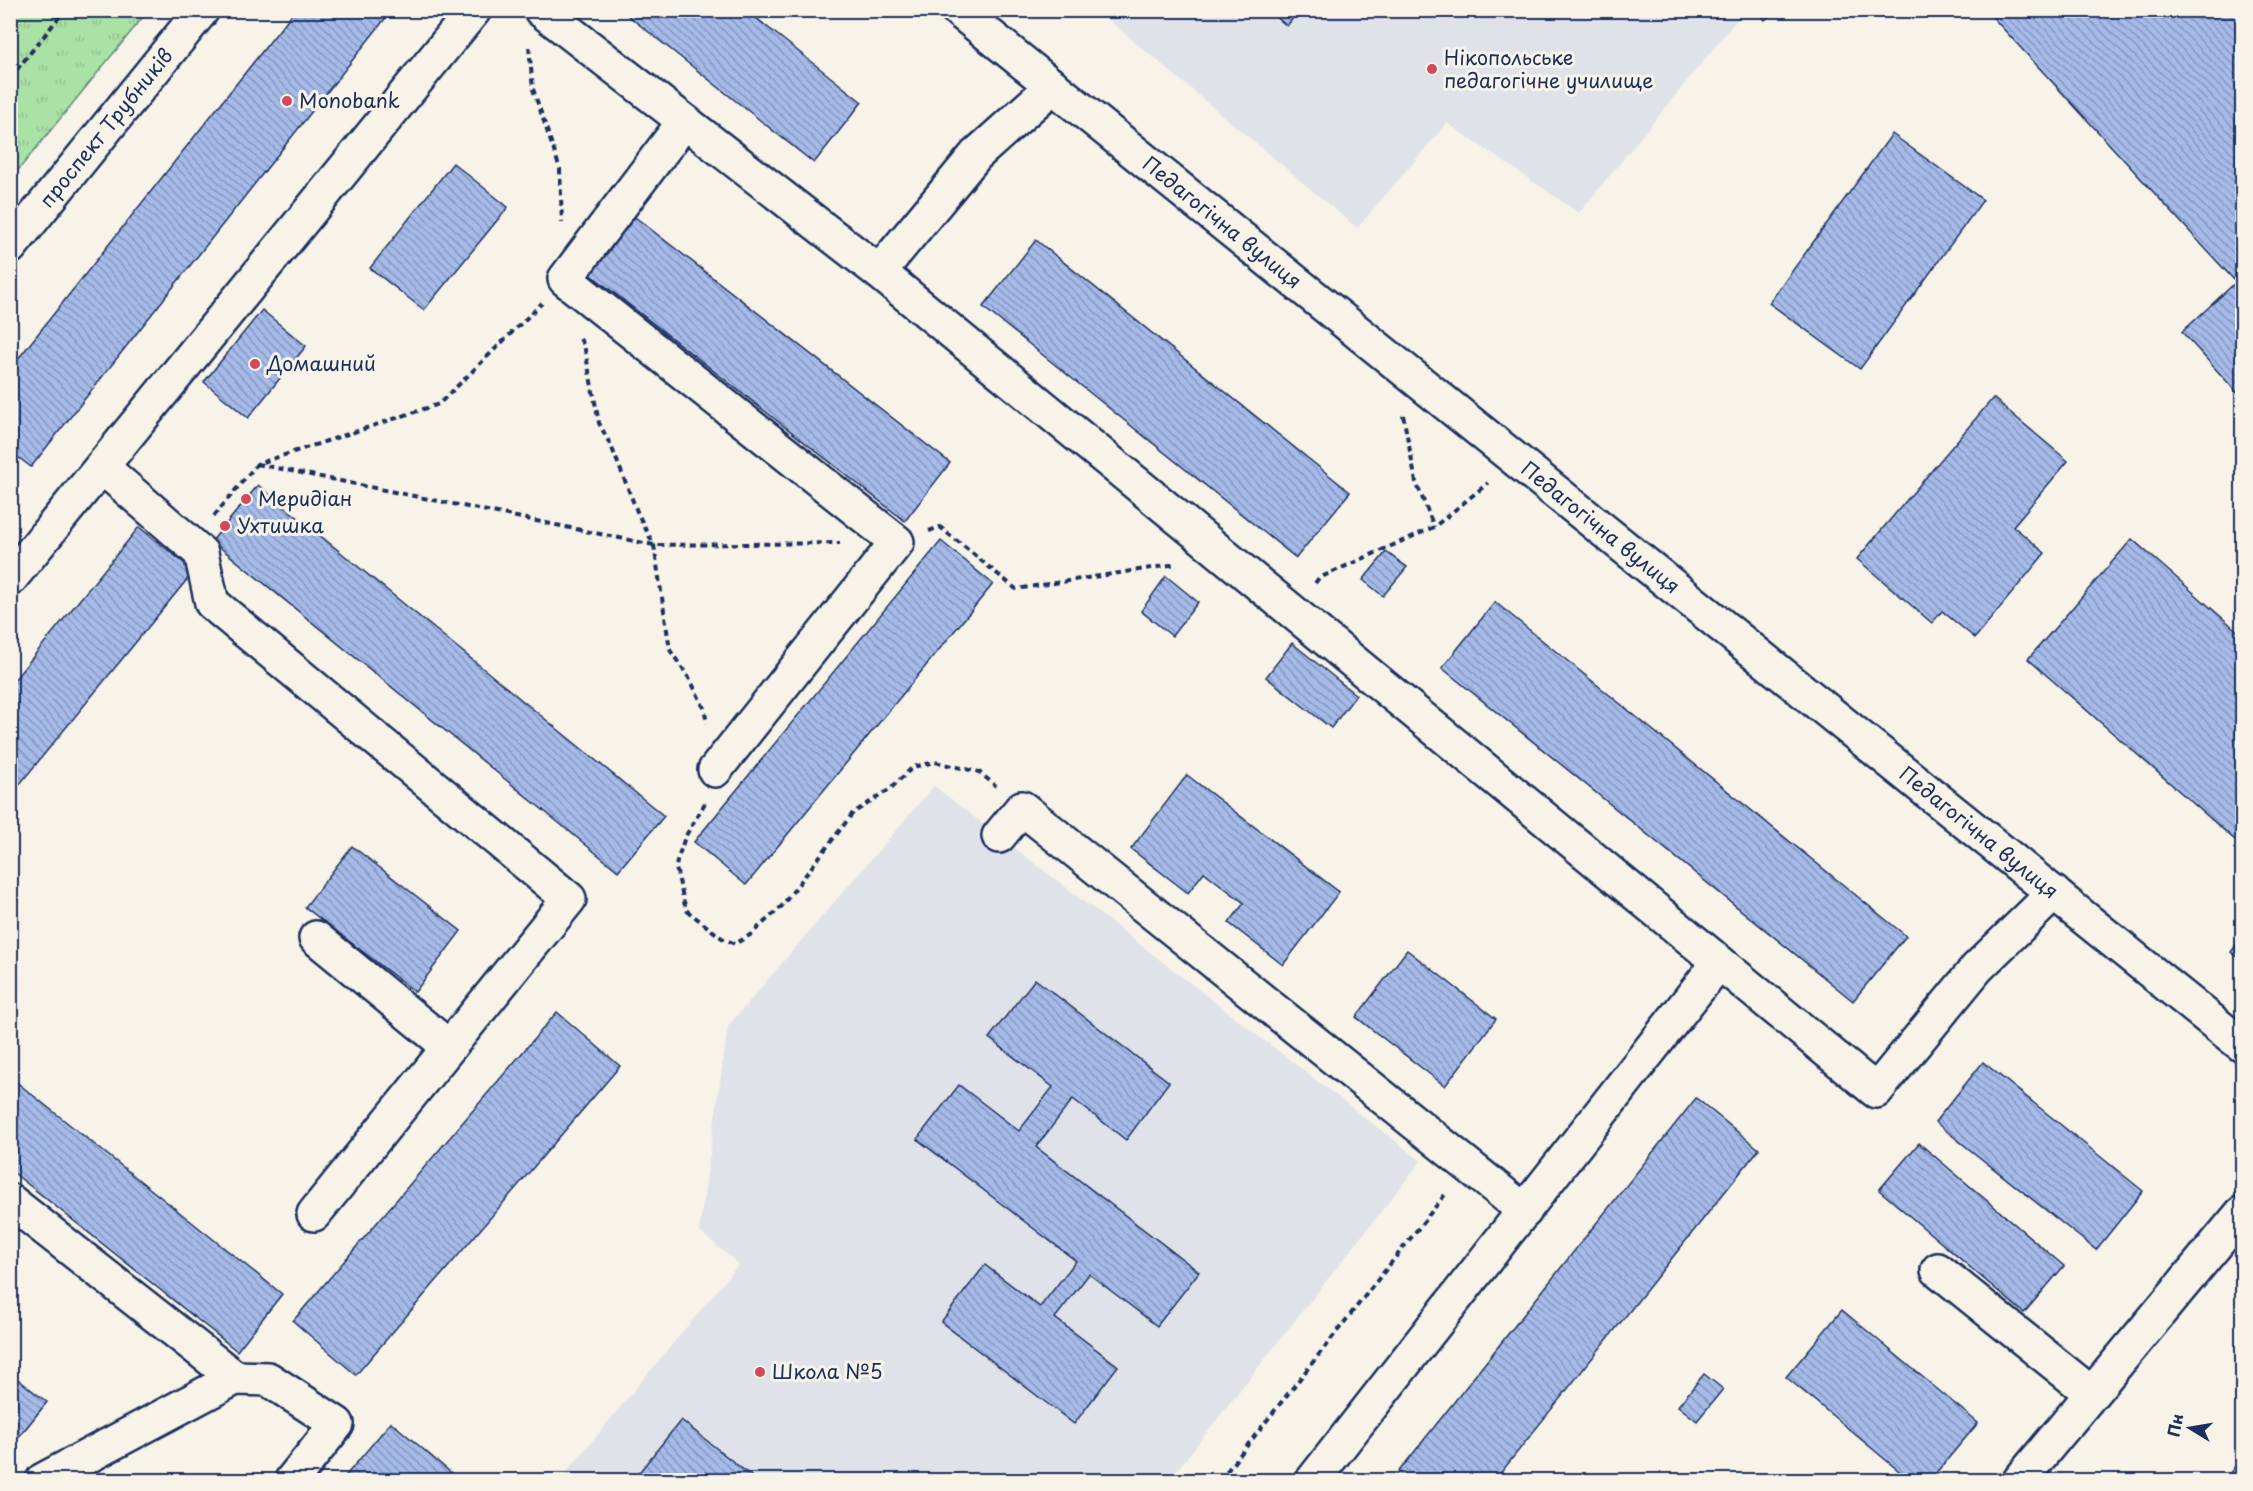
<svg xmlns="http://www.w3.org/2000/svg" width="2253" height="1491" font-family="'Playpen Sans',sans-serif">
<defs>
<pattern id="park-tufts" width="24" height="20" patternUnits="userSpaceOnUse" patternTransform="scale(1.5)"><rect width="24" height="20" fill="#aae1a4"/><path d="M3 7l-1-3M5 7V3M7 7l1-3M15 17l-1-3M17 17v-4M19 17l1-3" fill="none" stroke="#92c190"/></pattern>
<pattern id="building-back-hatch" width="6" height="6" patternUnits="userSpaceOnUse" patternTransform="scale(1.5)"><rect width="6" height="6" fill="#a6bbe9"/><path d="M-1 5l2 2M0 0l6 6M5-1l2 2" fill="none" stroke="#8698c0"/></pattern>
</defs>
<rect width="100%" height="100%" fill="#f7f3e8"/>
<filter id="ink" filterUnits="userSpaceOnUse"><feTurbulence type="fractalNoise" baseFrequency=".0167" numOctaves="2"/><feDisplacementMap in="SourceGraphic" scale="12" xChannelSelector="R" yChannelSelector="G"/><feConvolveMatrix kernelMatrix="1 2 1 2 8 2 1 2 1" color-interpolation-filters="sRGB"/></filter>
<g filter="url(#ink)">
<!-- built -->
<g fill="#dfe2e8">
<path d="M1736,10l4,6 -161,197 -132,-90 -90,105 -259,-217z"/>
<path d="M934,786l487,375 -252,319h-609l179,-216 -40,-33 29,-205z"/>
</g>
<!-- park -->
<path fill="url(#park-tufts)" stroke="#628881" stroke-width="1.5" d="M18,11h130l-137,168 -1,-159z"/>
<!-- building -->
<g fill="url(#building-back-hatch)" stroke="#1b2f5e" stroke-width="1.5">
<path d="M295,10h97l-361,457 -21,-16v-82z"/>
<path d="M621,10h125l116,92 -48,61z"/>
<path d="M1268,10h31l-12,16z"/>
<path d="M1756,10h20l-11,10z"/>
<path d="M1986,10h256v388l-60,-66 54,-50z"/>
<path d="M1892,134l91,66 -123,169 -91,-66z"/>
<path d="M453,163l55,44 -84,103 -54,-42z"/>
<path d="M635,217l315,246 -45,58 -315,-247z"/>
<path d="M1036,240l314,252 -54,66 -313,-251z"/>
<path d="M262,310l44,36 -58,72 -44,-36z"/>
<path d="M1993,398l75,63 -55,65 32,27 -70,85 -33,-27 -10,12 -75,-64z"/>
<path d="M258,485l406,331 -46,55 -406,-330z"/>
<path d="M139,527l55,44 -184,225v-111z"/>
<path d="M2132,539l110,96v211l-214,-187z"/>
<path d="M941,541l52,43 -247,301 -52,-43z"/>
<path d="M1386,552l21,15 -24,29 -20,-16z"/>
<path d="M1166,576l32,26 -26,34 -31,-25z"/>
<path d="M1495,602l411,334 -53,65 -411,-333z"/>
<path d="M1292,643l64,52 -25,33 -65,-51z"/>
<path d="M1187,775l152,117 -56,73 -54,-42 15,-20 -40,-31 -16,21 -57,-44z"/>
<path d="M352,846l109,85 -46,61 -110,-85z"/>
<path d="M2242,937v23l-11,-8z"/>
<path d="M1407,950l89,69 -51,67 -89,-69z"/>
<path d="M1035,979l134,103 -43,58 -53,-41 -37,48 163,125 -42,54 -68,-52 -34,44 63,48 -44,58 -133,-102 44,-57 55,42 36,-46 -159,-122 42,-54 60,46 34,-44 -64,-49z"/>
<path d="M557,1012l63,54 -264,309 -63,-54z"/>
<path d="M1983,1062l160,129 -47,59 -161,-128z"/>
<path d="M10,1077l272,217 -45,57 -227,-181z"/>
<path d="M1696,1098l63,51 -264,331h-103z"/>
<path d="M1919,1143l145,123 -40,47 -145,-123z"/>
<path d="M1842,1310l136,113 -48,57h-20l-124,-103z"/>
<path d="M10,1373l37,29 -37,46z"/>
<path d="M1704,1374l19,15 -26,32 -19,-15z"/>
<path d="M681,1420l75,60h-123z"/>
<path d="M391,1422l66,56 -3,2h-112z"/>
<path d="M2242,1457v23h-5l-8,-6z"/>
</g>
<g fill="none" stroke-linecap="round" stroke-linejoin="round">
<!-- minor casing -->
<g stroke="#1b2f5e" stroke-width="38">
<g id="minor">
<path d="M541,10l338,262 97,-117 77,-69"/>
<path d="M684,122l-119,157 332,263 -182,228"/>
<path d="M879,272l997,819 101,-123 77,-75"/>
<path d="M102,467l99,86 11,50 357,296 -255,315"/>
<path d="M10,579l464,-569"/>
<path d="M999,836l23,-28 503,403"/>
<path d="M316,938l133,109"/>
<path d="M10,1201l225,177"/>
<path d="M1938,1270l153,123"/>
<path d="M43,1480l192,-102 33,1 69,45 -45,56"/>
<path d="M1313,1480l406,-518"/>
<path d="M2020,1480l222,-267"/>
</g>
</g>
<!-- major casing -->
<g stroke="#1b2f5e" stroke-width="38">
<g id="major">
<path id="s1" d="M958,10l1284,1035"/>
<path id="s2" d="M10,247l192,-237"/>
</g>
</g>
<!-- path -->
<g stroke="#1b2f5e" stroke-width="4" stroke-dasharray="6 4.5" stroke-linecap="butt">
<path d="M529,47l4,42 27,80 2,54"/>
<path d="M10,78l55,-68"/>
<path d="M580,339l4,6 15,78 13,25 26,66 16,31 16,105 21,31 13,27 3,15"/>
<path d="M1403,415l13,67 18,45"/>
<path d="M257,464l397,81 186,-2"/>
<path d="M214,516l43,-52 182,-60 103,-101"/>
<path d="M929,531l11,-4 76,62 161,-25"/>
<path d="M1315,583l4,-5 115,-51 54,-44"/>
<path d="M705,803l-20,34 -8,24 -1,7 10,42 36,28 13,6 15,-9 31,-28 72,-94 36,-23 24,-23 22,-5 44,10 17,14"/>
<path d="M1220,1480l227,-288"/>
</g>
<!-- minor -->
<use href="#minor" stroke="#f7f3e8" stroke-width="33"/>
<!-- major -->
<use href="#major" stroke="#f7f3e8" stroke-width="33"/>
</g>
</g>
<!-- markers -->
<g fill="#d1495b" stroke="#f7f3e8" stroke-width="2">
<circle cx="1432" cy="69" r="6"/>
<circle cx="287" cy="101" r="6"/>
<circle cx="255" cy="364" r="6"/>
<circle cx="246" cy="499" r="6"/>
<circle cx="225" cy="526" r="6"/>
<circle cx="760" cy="1372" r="6"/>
</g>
<g text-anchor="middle" stroke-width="6" stroke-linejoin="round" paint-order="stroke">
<!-- poi labels -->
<g font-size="20" fill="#1b2f5e" stroke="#f7f3e8" text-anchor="start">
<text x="1444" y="65">Нікопольське<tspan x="1444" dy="23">педагогічне училище</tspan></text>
<text x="299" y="108">Monobank</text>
<text x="267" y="371">Домашний</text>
<text x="258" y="506">Меридіан</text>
<text x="237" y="533">Ухтишка</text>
<text x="772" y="1379">Школа №5</text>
</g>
<!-- street labels -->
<g font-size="20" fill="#1b2f5e" stroke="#f7f3e8">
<text dy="7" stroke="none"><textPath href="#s2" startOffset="153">проспект Трубників</textPath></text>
<text dy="7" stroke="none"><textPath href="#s1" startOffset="339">Педагогічна вулиця</textPath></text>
<text dy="7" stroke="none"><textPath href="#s1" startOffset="825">Педагогічна вулиця</textPath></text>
<text dy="7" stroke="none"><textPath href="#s1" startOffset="1311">Педагогічна вулиця</textPath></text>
</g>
</g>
<!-- margin -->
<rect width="2253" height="1491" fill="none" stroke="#f7f3e8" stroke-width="36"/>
<rect x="18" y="18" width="2217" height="1455" fill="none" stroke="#1b2f5e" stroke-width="2" filter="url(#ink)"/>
<!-- north arrow -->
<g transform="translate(2190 1428) rotate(281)" stroke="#f7f3e8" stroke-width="4.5" paint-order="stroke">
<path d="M0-4.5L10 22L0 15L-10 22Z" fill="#1b2f5e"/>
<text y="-9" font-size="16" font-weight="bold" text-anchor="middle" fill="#1b2f5e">Пн</text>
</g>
</svg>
